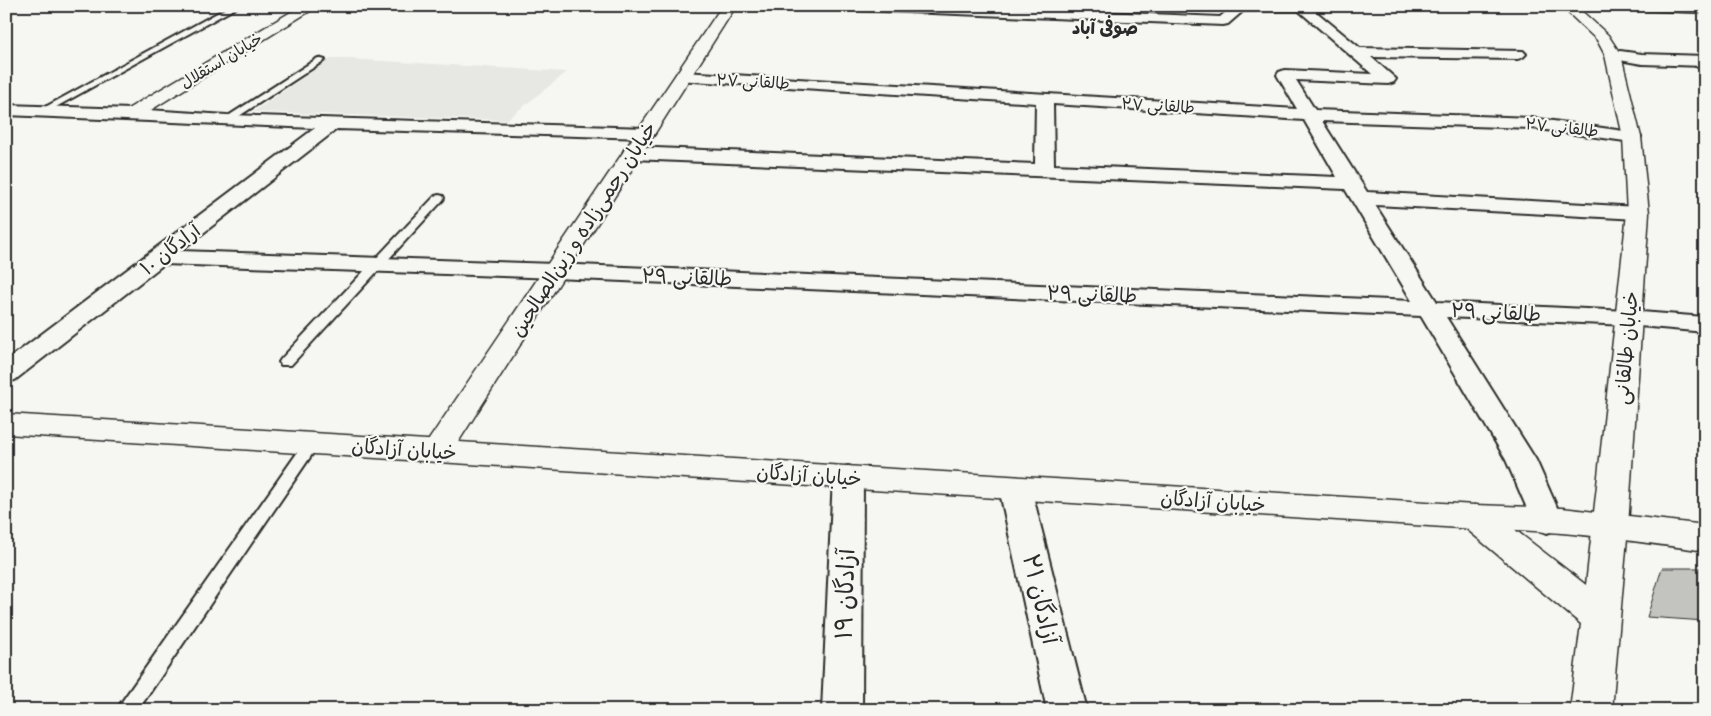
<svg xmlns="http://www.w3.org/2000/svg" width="1711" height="716" font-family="Caveat,'Playpen Sans Arabic',sans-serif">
<rect width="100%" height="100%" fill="#f6f6f2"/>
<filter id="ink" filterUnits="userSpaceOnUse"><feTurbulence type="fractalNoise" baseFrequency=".02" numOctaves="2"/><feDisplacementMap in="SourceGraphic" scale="10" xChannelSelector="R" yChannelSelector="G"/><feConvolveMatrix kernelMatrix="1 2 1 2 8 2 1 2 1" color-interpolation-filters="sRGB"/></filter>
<g filter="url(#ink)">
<!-- built -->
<path fill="#e7e7e3" d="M332,58l102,6 133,8 -61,48 -253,-8z"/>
<!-- building -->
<path fill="#c3c3c0" stroke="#2b2b2b" d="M1662,568h43v53l-58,-4z"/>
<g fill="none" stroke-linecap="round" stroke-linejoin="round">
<!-- service casing -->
<g stroke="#2b2b2b" stroke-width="4">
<g id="service">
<path d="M230,6h9l-194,107h-6l-1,-2z"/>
<path d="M318,58l7,2 -95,62 -3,1 -5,-3z"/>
<path d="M439,195l4,1 1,2 -1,2 -152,165h-10l-2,-3 2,-3 154,-163z"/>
<path d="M312,438l5,1 3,4 -3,4 -179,263h-22l191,-271z"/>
</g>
</g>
<!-- minor casing -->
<g stroke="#2b2b2b" stroke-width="4">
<g id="minor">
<path d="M852,6h110l258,11 13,-11h92l-1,3 -10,1 46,38 163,3 3,3 -3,3 -5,2 -147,-2 25,22 -2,3 -6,2 -92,-4 19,30 217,8 106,15 3,4 -3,4 -6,1 -100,-14 -210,-7 45,71 271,15 7,2 3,4 -3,4 -7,2 -263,-14 62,97 191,9 77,6v15l-77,-7 -182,-8 90,143 27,61 -5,8 -11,4 -11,-4 -30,-69 -85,-144 -866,-38 -391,-14 -149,116 -9,2v-21l309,-233 -309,-13v-10l126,4 95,6 419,13 6,1 3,4 -3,4 -6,1 -309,-9 -157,122 375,13 857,37 -67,-112 -713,-30 -7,-2 -2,-4 2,-4 7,-2 403,17 1,-61 -359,-23 -2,-3 2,-3 6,-2 614,37 -20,-34 2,-3 6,-2 87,4 -74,-64 -55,1 -15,13 -5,1 -365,-15zM1053,104l251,16 33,57 -283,-12z"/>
<path d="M1613,50l29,4 63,2v10l-63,-2 -34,-6 -3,-3 3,-3z"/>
<path d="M848,466l11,3 4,8 -1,233h-40l11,-233 4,-8z"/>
<path d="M1015,477l11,3 5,8 56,222h-40l-48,-222 5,-8z"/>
</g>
</g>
<!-- tertiary casing -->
<g stroke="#2b2b2b" stroke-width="3">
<g id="tertiary">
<path d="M301,6h17l-180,112 -6,1 -6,-1 -3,-4 3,-4z"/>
<path d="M722,6h14l-288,452 -11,4 -11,-4 -5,-7 5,-7z"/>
<path d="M1634,6h71v7l-64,-3z"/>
</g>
</g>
<!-- secondary casing -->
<g stroke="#2b2b2b" stroke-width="3">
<path id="secondary" d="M6,414l1469,91 87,3 143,17v26c-77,-11 -153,-22 -230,-22l-1469,-95z"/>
</g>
<!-- primary casing -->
<g stroke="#2b2b2b" stroke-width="3">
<path id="primary" d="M1561,6h15l32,29 13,20 20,82 8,76 -21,313 -16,184h-42l11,-86 -118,-98 -5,-9 5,-9 12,-3 12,3 99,77 41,-372 -4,-76 -18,-82 -8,-15z"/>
</g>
<!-- service -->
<use href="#service" fill="#f6f6f2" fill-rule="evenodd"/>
<!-- minor -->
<use href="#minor" fill="#f6f6f2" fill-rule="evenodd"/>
<!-- tertiary -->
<use href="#tertiary" fill="#f6f6f2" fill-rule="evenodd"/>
<!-- secondary -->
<use href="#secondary" fill="#f6f6f2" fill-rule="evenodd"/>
<!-- primary -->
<use href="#primary" fill="#f6f6f2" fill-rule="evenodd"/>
</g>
</g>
<g text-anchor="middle" stroke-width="4.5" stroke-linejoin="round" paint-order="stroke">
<!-- far-street labels -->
<g font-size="16" fill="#2b2b2b" stroke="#f6f6f2">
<text transform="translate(221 60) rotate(-31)" y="6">خیابان استقلال</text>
<text transform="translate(753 81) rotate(3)" y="6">طالقانی ۲۷</text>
<text transform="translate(1158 105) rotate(3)" y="6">طالقانی ۲۷</text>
<text transform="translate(1562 127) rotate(6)" y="6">طالقانی ۲۷</text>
</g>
<!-- far-neighbourhood labels -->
<g font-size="18" font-weight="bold" fill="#2b2b2b" stroke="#f6f6f2">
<text x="1105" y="34">صوفی آباد</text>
</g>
<!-- street labels -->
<g font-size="20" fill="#2b2b2b" stroke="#f6f6f2">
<text transform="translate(583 229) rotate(-57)" y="7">خیابان رحمی‌زاده و زین‌الصالحین</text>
<text transform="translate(170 249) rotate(-38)" y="7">آرادگان ۱۰</text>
<text transform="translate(687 277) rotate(2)" y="7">طالقانی ۲۹</text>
<text transform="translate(1092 294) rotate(2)" y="7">طالقانی ۲۹</text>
<text transform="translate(1496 312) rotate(3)" y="7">طالقانی ۲۹</text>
<text transform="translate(1626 348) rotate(-85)" y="7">خیابان طالقانی</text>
<text transform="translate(404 449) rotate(4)" y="7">خیابان آزادگان</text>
<text transform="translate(809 475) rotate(4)" y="7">خیابان آزادگان</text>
<text transform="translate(1213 501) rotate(4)" y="7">خیابان آزادگان</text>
</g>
<!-- near-street labels -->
<g font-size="24" fill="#2b2b2b" stroke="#f6f6f2">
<text transform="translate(845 594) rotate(-88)" y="8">آزادگان ۱۹</text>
<text transform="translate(1041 599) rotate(77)" y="8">آزادگان ۲۱</text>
</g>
</g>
<!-- margin -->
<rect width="1711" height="716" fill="none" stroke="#f6f6f2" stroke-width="25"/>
<rect x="12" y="12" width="1686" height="691" fill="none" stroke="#2b2b2b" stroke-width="2" filter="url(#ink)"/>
</svg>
